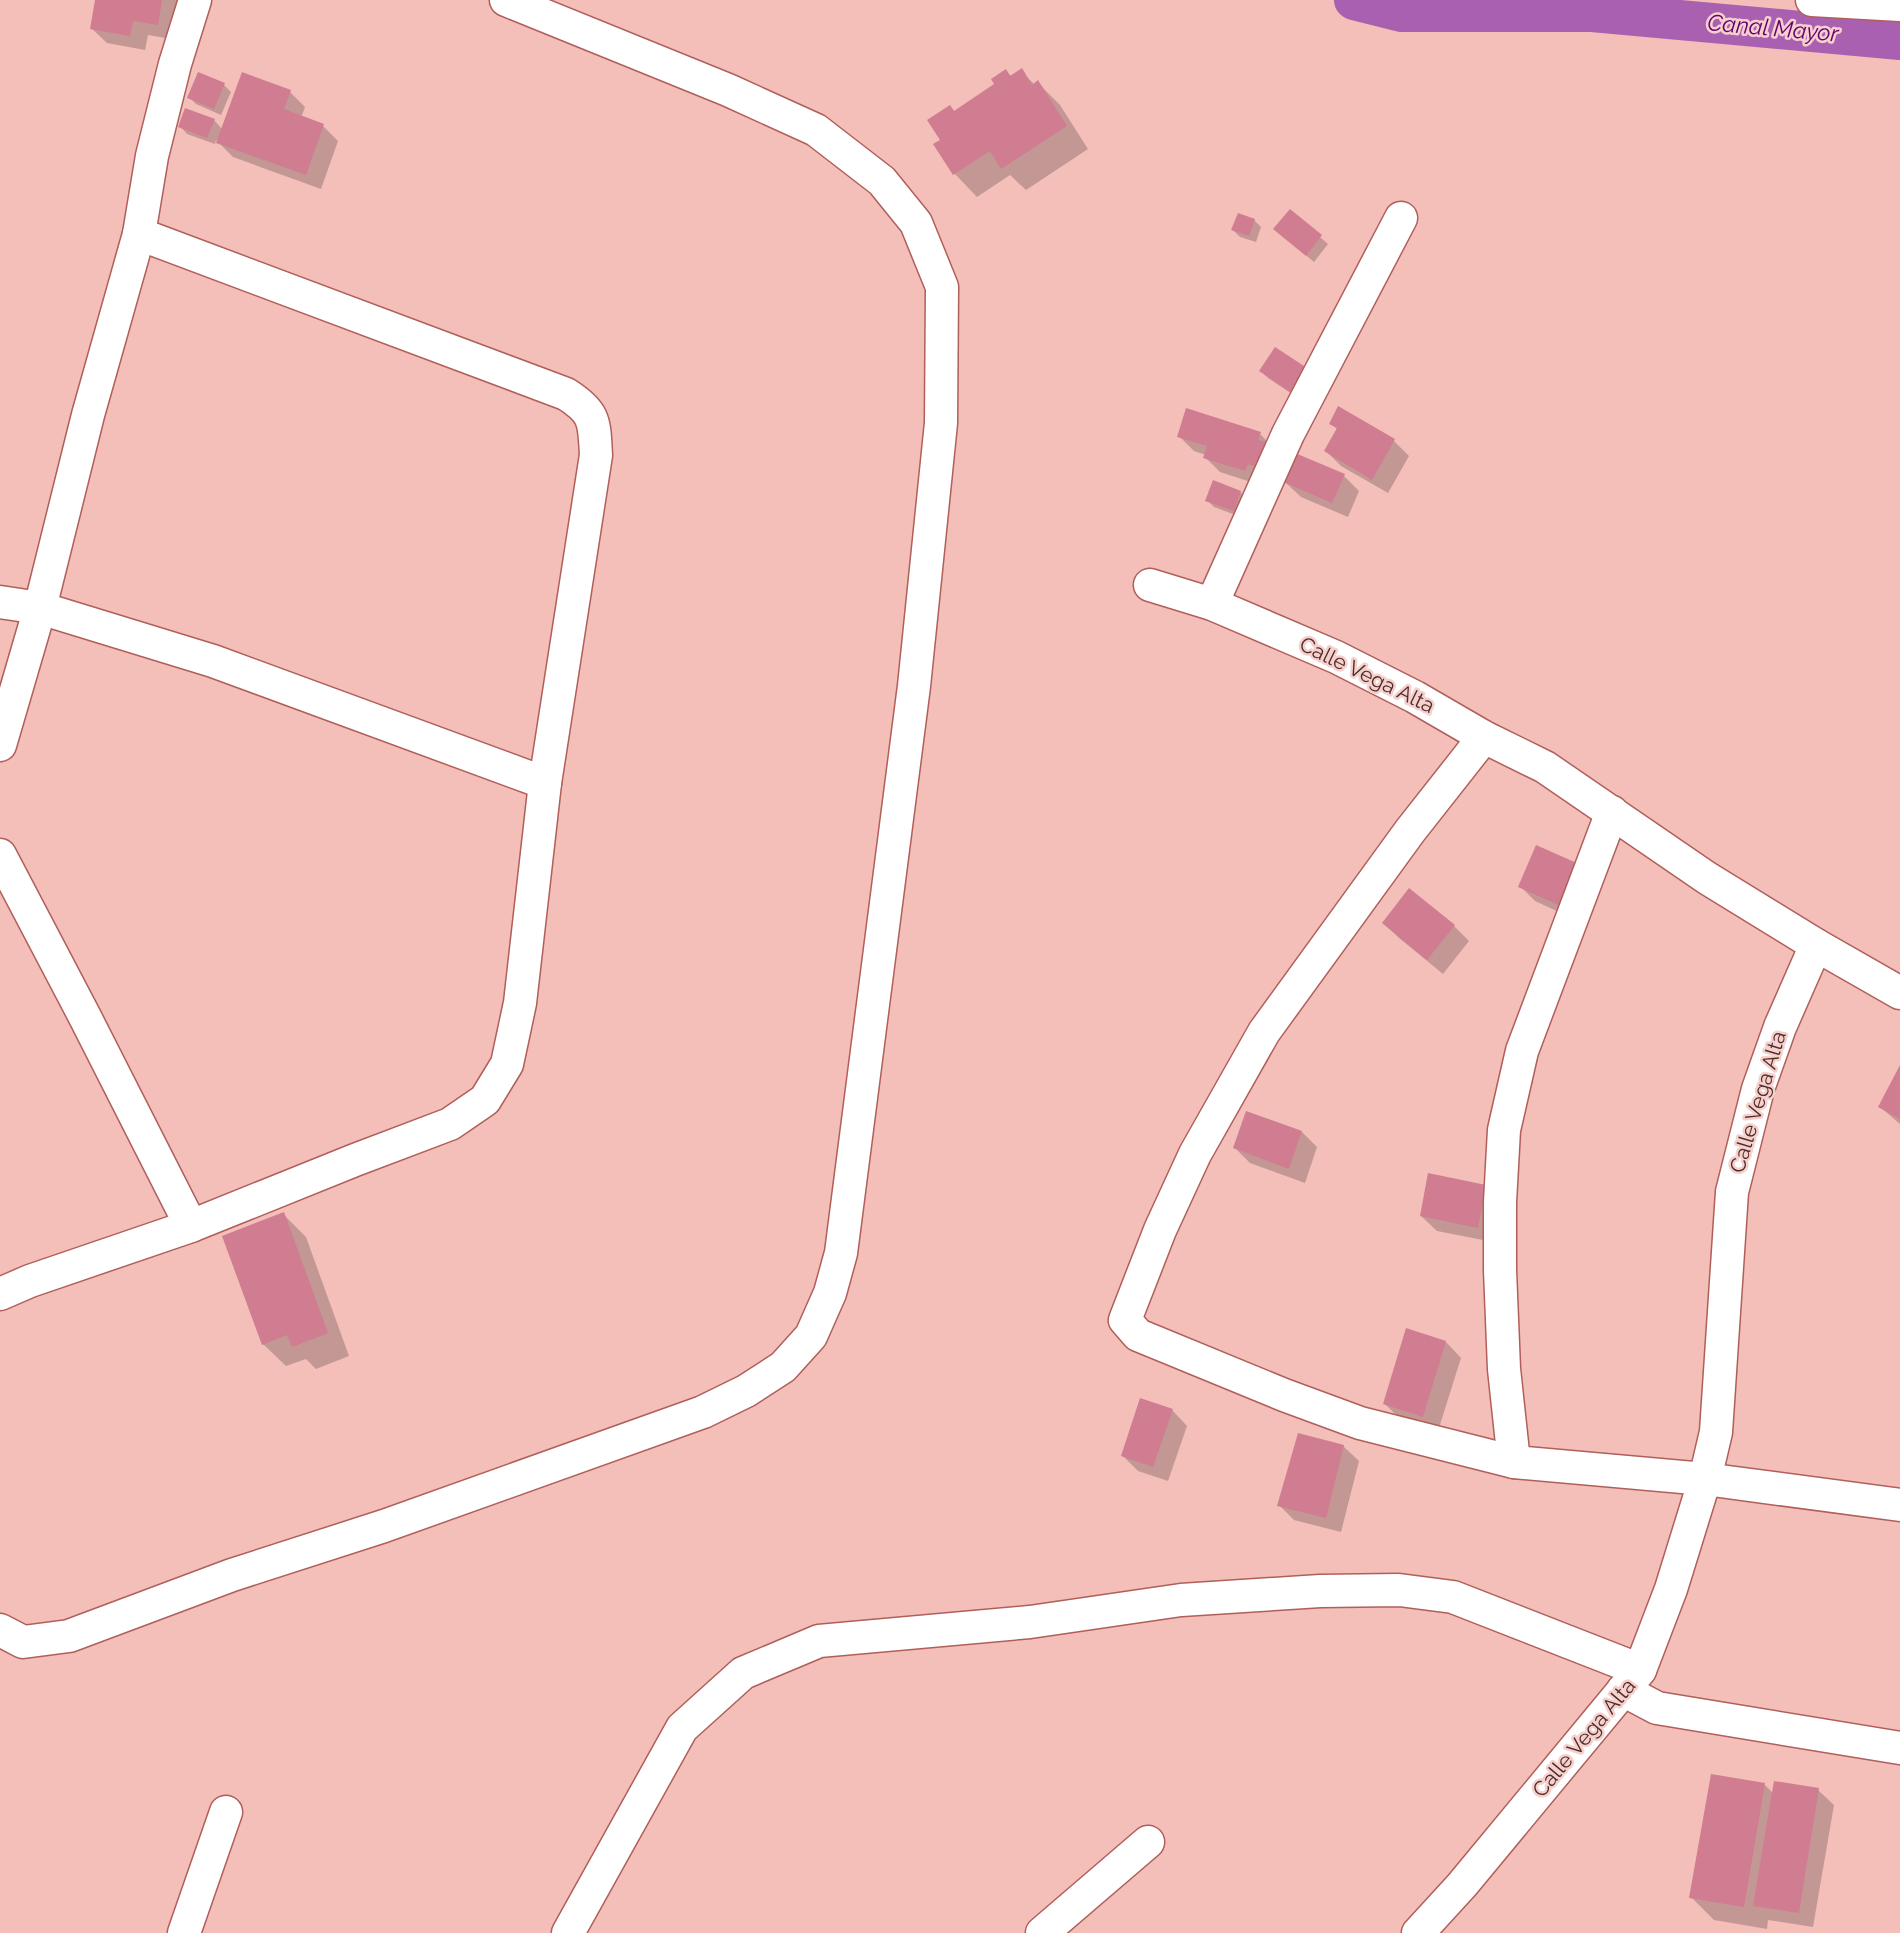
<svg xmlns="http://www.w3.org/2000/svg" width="1900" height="1933" font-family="Raleway,sans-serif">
<rect width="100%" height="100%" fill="#f4beb9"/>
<!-- shadow -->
<g fill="#0003">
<path d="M96,0h83l-7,39 -24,-4 -3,15 -38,-7 -16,-15z"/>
<path d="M1006,71l6,6 9,-6 14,14 3,-2 22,22 28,44 -62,41 -16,-15 -33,22 -22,-23 -13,-34 13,-28 41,-27z"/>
<path d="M224,85l7,7 -10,23 -25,-11 -7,-7z"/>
<path d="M290,92l15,15 -4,11 22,8 15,15 -17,48 -88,-32 -17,-17 -1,4 -28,-10 -7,-8 34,-6 8,9z"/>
<path d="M1290,211l38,33 -14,18 -31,-26z"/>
<path d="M1254,220l7,7 -5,15 -16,-5 -7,-7z"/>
<path d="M1306,369l-8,29 -30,-20 -7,-7z"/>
<path d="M1331,423l63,18 15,15 -21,37 -47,-27 -15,-15 12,-21z"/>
<path d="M1260,434l15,15 -15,36 -40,-13 -15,-15 1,-2 -12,-4 -15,-15z"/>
<path d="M1344,476l15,15 -11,26 -47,-20 -16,-15z"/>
<path d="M1240,492l7,7 -6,18 -27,-10 -7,-7z"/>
<path d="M1537,847l39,73 -41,-19 -15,-15z"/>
<path d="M1384,923l70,3 15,15 -26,33 -44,-36z"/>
<path d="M1900,1069v55l-20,-17z"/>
<path d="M1302,1132l15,15 -12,36 -55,-20 -15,-15z"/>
<path d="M1485,1186l8,56 -56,-11 -16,-15z"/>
<path d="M283,1214l23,23 43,119 -33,13 -10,-10 -20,7 -23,-22z"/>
<path d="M1446,1342l15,16 -23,73 -38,-12 -15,-15z"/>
<path d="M1172,1410l15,16 -19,55 -30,-10 -15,-15z"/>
<path d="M1343,1446l16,15 -18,71 -47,-12 -15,-15z"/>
<path d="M1764,1784l10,10 44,-4 16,15 -21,122 -45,-7 -1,9 -53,-9 -23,-23z"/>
</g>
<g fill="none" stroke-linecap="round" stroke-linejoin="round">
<!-- canal -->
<path stroke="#aa60b1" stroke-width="40" d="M1354,0l48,12h190l308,28"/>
</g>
<!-- building -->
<g fill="#d07c91">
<path d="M95,0h67l-4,25 -25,-4 -3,15 -40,-7z"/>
<path d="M1022,68l10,17 6,-5 29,46 -66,43 -11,-18 -37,24 -20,-31 7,-4 -13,-20 23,-15 4,6 40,-27 -3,-5 15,-10 4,7z"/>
<path d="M198,72l27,11 -11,26 -27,-11z"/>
<path d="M242,72l49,18 -7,19 40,15 -18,51 -90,-32z"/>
<path d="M185,108l30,11 -8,19 -29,-11z"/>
<path d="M1290,209l32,26 -16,21 -33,-27z"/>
<path d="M1238,213l17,6 -6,17 -18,-6z"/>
<path d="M1275,347l32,21 -17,24 -31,-21z"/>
<path d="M1338,406l57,33 -23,41 -48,-29 13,-23 -8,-4z"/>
<path d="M1186,408l75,24 -3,8 11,3 -8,25 -13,-4 -3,7 -42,-13 4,-12 -30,-9z"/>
<path d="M1295,453l50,21 -13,29 -49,-21z"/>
<path d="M1213,480l28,11 -7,20 -29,-10z"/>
<path d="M1536,845l43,19 -18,42 -43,-19z"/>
<path d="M1409,888l46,37 -28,35 -45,-37z"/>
<path d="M1900,1065v54l-22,-12z"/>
<path d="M1246,1111l56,20 -13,38 -56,-21z"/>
<path d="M1428,1173l58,12 -8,43 -58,-12z"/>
<path d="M284,1212l44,121 -36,14 -5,-12 -25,10 -40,-109z"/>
<path d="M1406,1328l40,13 -23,76 -40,-13z"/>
<path d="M1140,1398l33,11 -20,58 -32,-11z"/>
<path d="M1298,1433l46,12 -18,73 -49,-12z"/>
<path d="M1711,1774l54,9 -21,124 -55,-9z"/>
<path d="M1774,1781l45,7 -20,125 -46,-7z"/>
</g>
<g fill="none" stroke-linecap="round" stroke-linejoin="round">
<!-- minor casing -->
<g stroke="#b05f5a" stroke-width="35">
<g id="minor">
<path d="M1812,0l88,5"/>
<path d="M1150,585l62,19 124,53 79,40 69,40 61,30 162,111 109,67 -36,82 -22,62 -26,103 -16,240 -11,47 -34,110 -31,81 -178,215 -44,48"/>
<path d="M0,602l40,6 173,53 332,122"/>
<path d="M1212,604l76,-170 113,-216"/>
<path d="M1484,737l-74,94 -146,201 -69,122 -35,76 -35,90 13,15 146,60 76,28 154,39 191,17 195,26"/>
<path d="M0,745l40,-137 48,-193 51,-181 13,-78 23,-92 20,-64"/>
<path d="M0,855l86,164 105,207"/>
<path d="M1816,945l84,48"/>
<path d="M0,1294l30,-13 161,-55 164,-66 95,-36 35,-24 22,-36 13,-61 25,-220 51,-328c-2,-33 0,-42 -30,-61l-427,-160"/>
<path d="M1514,1462l-10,-93 -4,-99v-68l4,-72 18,-79 90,-239"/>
<path d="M0,1630l23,12 46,-6 163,-61 152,-49 319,-114 43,-21 37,-24 28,-31 19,-43 11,-40 73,-567 27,-263 1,-136 -26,-64 -34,-42 -66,-51 -88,-40 -222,-90"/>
<path d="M1623,1690l34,18 243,40"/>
<path d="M184,1933l42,-121"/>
<path d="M568,1933l114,-205 61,-55 76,-32 211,-19 151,-22 139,-9 79,-1 54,7 187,73"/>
<path d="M1042,1933l106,-91"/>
</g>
</g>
<!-- minor -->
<use href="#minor" stroke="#fff" stroke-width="32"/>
</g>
<g text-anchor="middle" stroke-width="5" stroke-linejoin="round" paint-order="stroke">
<!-- street labels -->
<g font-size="21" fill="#4f2c29" stroke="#f5d0cd">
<text transform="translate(1367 675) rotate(26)" y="7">Calle Vega Alta</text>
<text transform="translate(1758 1102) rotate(-73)" y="7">Calle Vega Alta</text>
<text transform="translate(1584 1738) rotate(-50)" y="7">Calle Vega Alta</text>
</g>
<!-- water labels -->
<g font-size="23" font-style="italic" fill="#670070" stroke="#f5d0cd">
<text transform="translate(1773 28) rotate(5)" y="8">Canal Mayor</text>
</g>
</g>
</svg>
